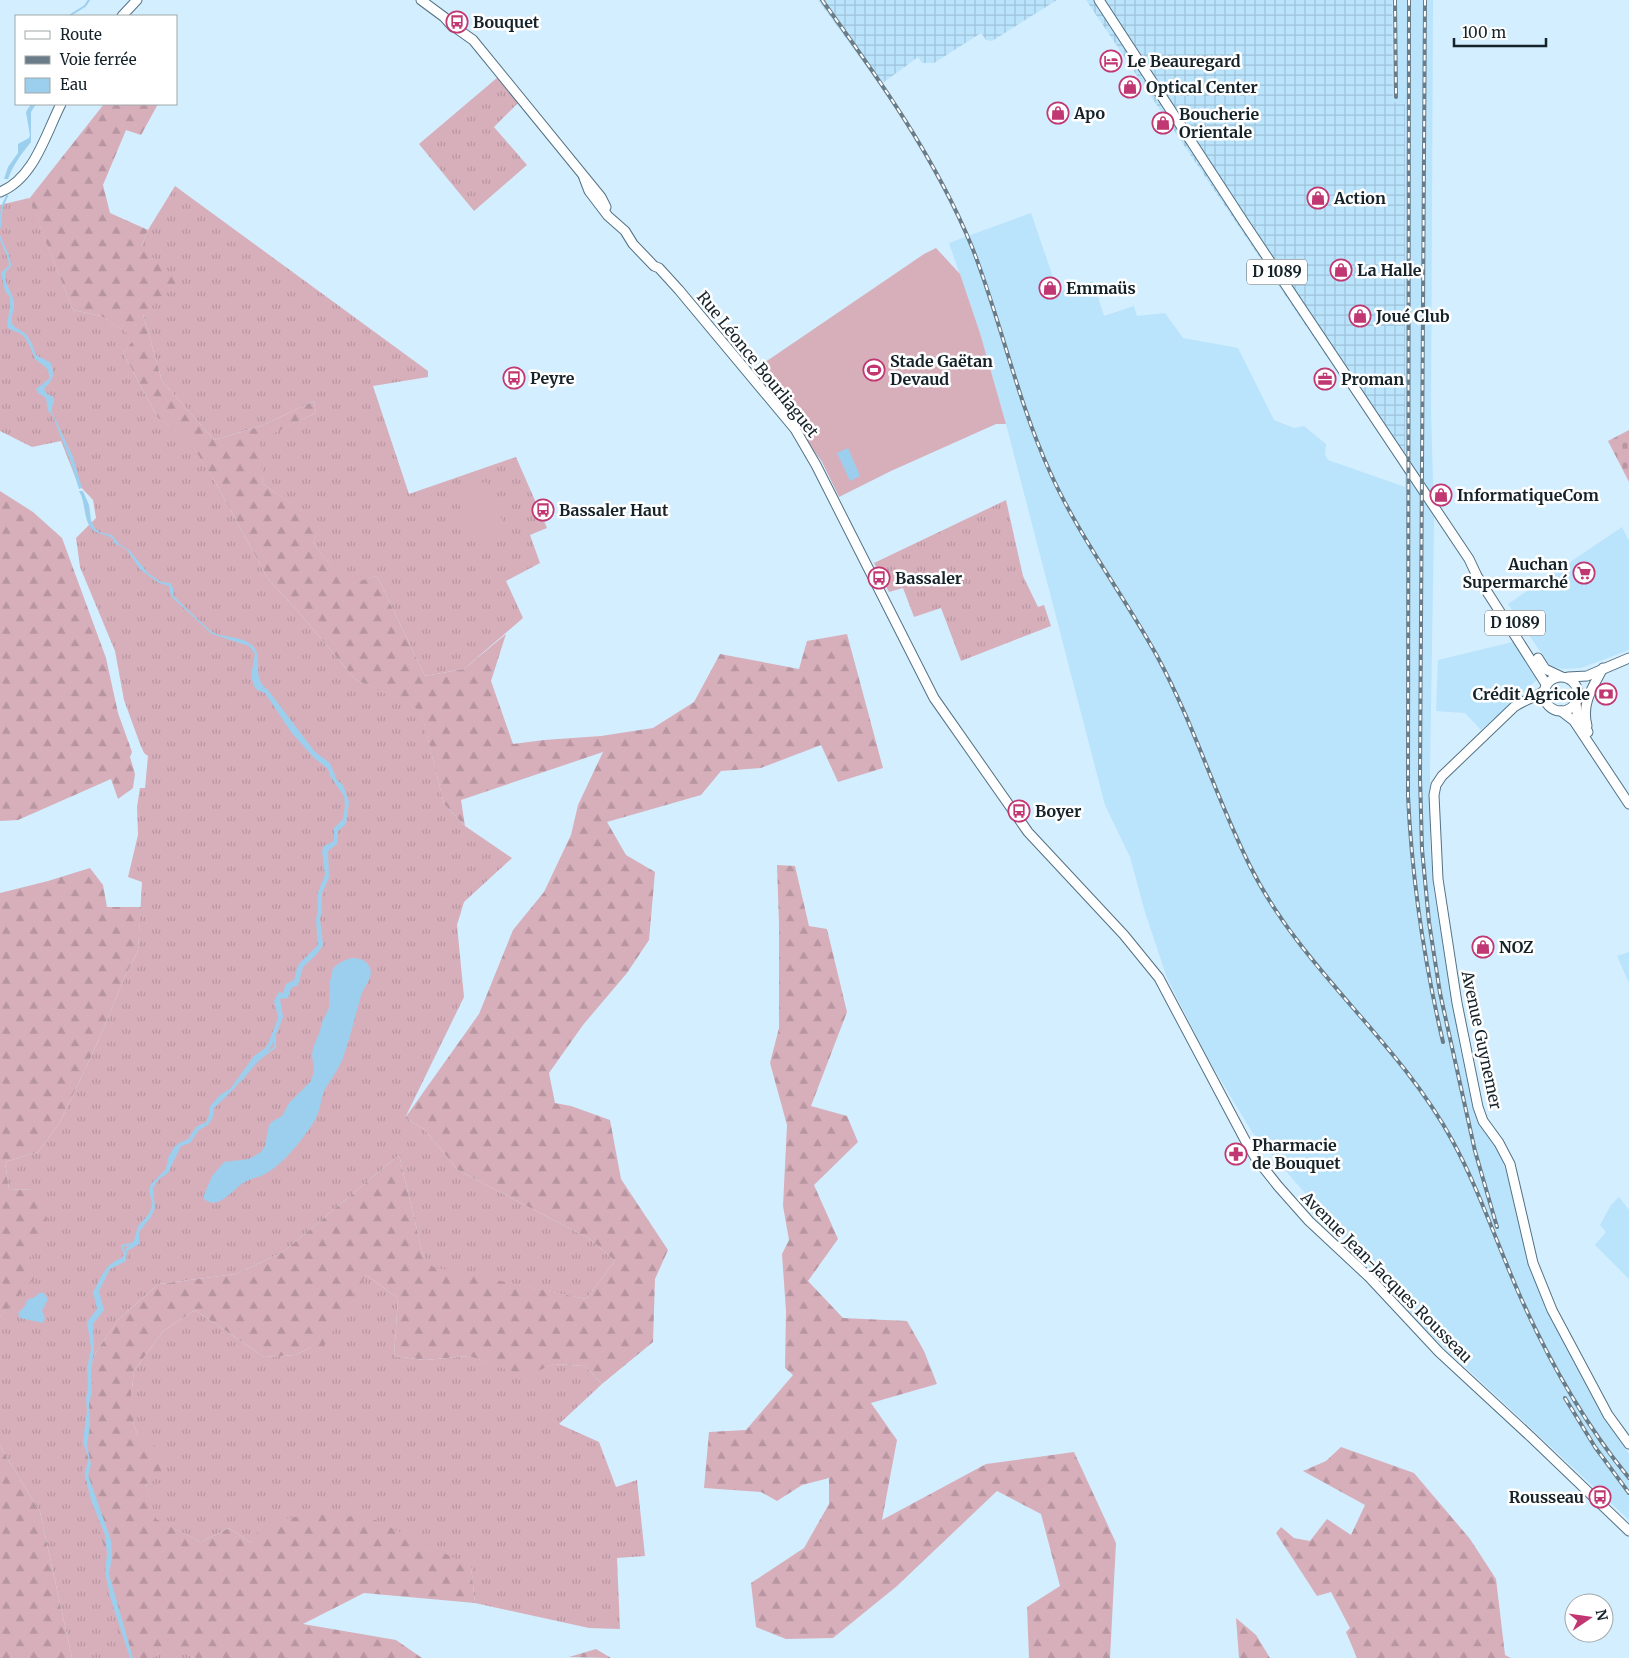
<svg xmlns="http://www.w3.org/2000/svg" width="1629" height="1658" font-family="Merriweather,serif">
<defs>
<pattern id="industrial-grid" width="8" height="8" patternUnits="userSpaceOnUse" patternTransform="scale(1.25)"><rect width="8" height="8" fill="#bae3fc"/><path d="M0 4h8M4 0v8" fill="none" stroke="#9fc2d8"/></pattern>
<pattern id="grass-tufts" width="24" height="20" patternUnits="userSpaceOnUse" patternTransform="scale(1.25)"><rect width="24" height="20" fill="#d7afbb"/><path d="M3 7l-1-3M5 7V3M7 7l1-3M15 17l-1-3M17 17v-4M19 17l1-3" fill="none" stroke="#b896a1"/></pattern>
<pattern id="forest-firs" width="22" height="20" patternUnits="userSpaceOnUse" patternTransform="scale(1.25)"><rect width="22" height="20" fill="#d7afbb"/><path d="M5 1l3.5 6h-7zM16 11l3.5 6h-7z" fill="#b896a1"/></pattern>
<pattern id="cemetery-stones" width="16" height="16" patternUnits="userSpaceOnUse" patternTransform="scale(1.25)"><rect width="16" height="16" fill="#d7afbb"/><path d="M2 7V4a2 2 0 0 1 4 0v3zM10 15v-3a2 2 0 0 1 4 0v3z" fill="#b896a1"/></pattern>
</defs>
<rect width="100%" height="100%" fill="#d3eefe"/>
<!-- built -->
<g fill="#bae3fc">
<path d="M1392,0h41l-2,410 3,109 -4,250v78l4,46 26,155 17,72 18,26 6,12 6,16 20,86 24,58 48,91 30,45v66l-215,-201 -162,-187 -44,-73 -41,-81 -22,-66 -15,-55 -25,-52 -99,-381 -26,-91 -31,-90 82,-30 27,79 35,-11 11,35 30,-10 3,10 28,-3 18,25 55,10 36,72 20,8 10,-2 22,18 -1,11 3,5 77,27v-383l-12,-2z"/>
<path d="M1622,527l7,14v109l-48,18 -19,1 -12,-3 -42,-62z"/>
<path d="M1517,641l22,37 -58,52 -16,-17 -29,-2 2,-51z"/>
<path d="M1629,952v31l-12,-27z"/>
<path d="M1619,1197l10,13v69l-34,-34 11,-13 -6,-7 11,-20z"/>
</g>
<!-- industrial -->
<g fill="url(#industrial-grid)">
<path d="M818,0h239l-65,41 -6,-1 -5,-7 -47,30h-12l-4,-6 -38,28z"/>
<path d="M1086,0h306l1,102 12,2v383v-13l-8,-13z"/>
</g>
<!-- grass -->
<g fill="url(#grass-tufts)">
<path d="M498,77l20,26 -24,24 33,38 -53,46 -55,-67z"/>
<path d="M175,186l253,185v6l-55,9 36,108 107,-37 31,71 -17,7 10,28 -34,18 17,37 -59,51 -39,7 -48,-100 -31,10 -33,-43 8,-19 -58,-40 -5,-44 58,-27 -2,-12 -53,25 -47,14 -52,-59 -19,-67 -2,-67 7,-17z"/>
<path d="M29,198l44,112 28,6 35,22 -13,15 35,65 30,19 30,50 50,92 29,31 58,69 66,31 23,94 21,22 47,32 -48,44 -7,23 7,72 -59,121 19,11 34,41 132,69 25,22 -29,38 -153,-31 -10,-13 -24,-100 -116,97 -47,22 -77,10 -40,35 -23,33 -4,10v20l82,265 20,11h-122l-32,-146 -40,-66v-129l12,-15 18,-51 4,-61 -25,-1 -4,-27 33,-10 22,-30 37,-78 29,-70 12,-23 4,-69 -14,-5 10,-42 -1,-28 3,-19h5l3,-32 -4,-3 -4,-9 -16,-44 -9,-49 -35,-84 -4,-29 20,-20 -3,-18 -15,-16 -17,-43 -29,6 -32,-16v-226z"/>
<path d="M1006,500l17,76 15,31 6,-2 7,21 -90,35 -20,-53 -27,9 -11,-29 -14,4 -15,-29z"/>
<path d="M366,1275l32,23 -4,58 31,4 44,-4 57,19 28,-11 31,2 17,18 -43,40 40,18 17,45 21,-7 8,76 -28,2 3,71 -31,-1 -114,-25 -4,-37 -220,-23 -22,-15 -28,14 -46,-23 -9,-35 -8,-48 -5,-14 -2,-26 3,-25 29,-40 32,-21 69,47 31,-2 16,-8z"/>
</g>
<!-- forest -->
<g fill="url(#forest-firs)">
<path d="M104,104h54l-17,31 -15,-5 -23,55 7,28 38,17 -7,17 38,34 -36,33 19,67 52,59 47,-14 53,-25 2,12 -57,27 4,44 59,40 -9,19 33,42 31,-9 48,100 39,-7 42,-35 -15,47 22,63 31,-4 57,-4 52,-8 41,-26 26,-48 79,15 8,-28 40,-7 36,134 -45,14 -17,-37 -60,23 -40,3 -20,24 -94,27 19,33 29,17 -6,68 -22,33 -44,52 -34,48 6,30 16,3 39,14 11,59 47,71 -13,29 -2,63 -51,42 -17,-18 -31,-2 -28,12 -57,-20 -44,4 -31,-4 4,-58 -32,-23 -45,76 -10,-4 -16,8 -31,2 -69,-47 -32,21 -29,40 -3,25 9,9 -7,17 5,14 24,14 -1,27 -15,7 10,35 45,23 28,-14 22,15 12,-20 48,-9 60,4 100,48 4,37 -111,-10 -61,31 93,16 26,18h-228l-20,-10 -22,10h-31l-4,-34 -13,-46 2,-25 -23,-76 -2,-34 11,-61v-20l4,-10 23,-33 40,-35 77,-10 47,-22 116,-97 24,100 10,12 153,32 29,-38 -25,-22 -132,-69 -34,-41 -19,-11 74,-104 34,-84 31,-38 27,-57 7,-30 25,-53 -142,48 4,26 -21,-22 -23,-93 -66,-32 -58,-69 -29,-31 -50,-92 -30,-49 -30,-20 -35,-65 12,-15 -34,-22 -28,-6 -44,-111z"/>
<path d="M0,491l33,21 29,26 44,120 12,55 14,39 -2,5 5,17 -2,14 -15,11 -7,-20 -93,41 -18,1z"/>
<path d="M777,865l18,1 14,60 18,3 20,83 -36,94 36,10 11,26 -44,43 24,54 -30,42 35,37 64,3 17,30 13,33 -66,19 26,37 -15,80 104,-56 88,-12 42,91 -6,115h-81l-2,-51 33,-21 -19,-72 -44,-23 -100,95 -64,52 -47,1 -30,-12 -5,-44 53,-35 25,-44v-26l-27,7 -25,16 -16,-9 -57,-4 5,-56 37,-2 47,-55 -8,-7 1,-57 -4,-57 7,-14 -6,-34 4,-81 -17,-62 9,-35v-104z"/>
<path d="M90,868l13,17 4,22h34l-3,44 -12,23 -29,70 -37,78 -22,30 -33,10 4,27 25,1 12,12 1,30 -17,19 4,28 -34,38v-424l48,-12z"/>
<path d="M0,1446l40,66 32,146h-72z"/>
<path d="M1341,1447l73,26 56,66 26,40 9,76 6,3h-154l-11,-26 4,-4 -19,-36 -14,4 -41,-63 5,-6 13,11 16,3 17,-22 24,16 14,-30 -62,-34 23,-10z"/>
<path d="M1236,1618l20,17 14,23h-31z"/>
<path d="M596,1649l15,9 -42,-1z"/>
</g>
<!-- cemetery -->
<path fill="url(#cemetery-stones)" d="M1629,430v52l-21,-41z"/>
<!-- garden -->
<g fill="#d7afbb">
<path d="M936,248l24,26 20,59 26,91h-10l-105,47 -52,26 -17,-35 -26,-36 1,-5 -10,-16 -11,-6 -20,-24 2,-2v-6l166,-113z"/>
<path d="M486,482l23,54 -30,13 -25,-57z"/>
</g>
<!-- water -->
<g fill="#9bcfed">
<path d="M31,104h5l-5,8v30c-9,11 -18,23 -23,37h-4l4,-12 10,-14v-9l11,-6 1,-3 -4,-23z"/>
<path d="M5,269l2,1c-7,12 8,22 7,36 0,7 -5,13 -1,19 3,4 7,4 10,7 7,5 10,14 13,23l15,8c4,15 2,16 -7,26l2,4 7,4 1,5 -3,8 22,47 9,31 -3,1 -9,-29 -18,-46 -4,-3 -2,-13 -8,-5 -2,-4 13,-10c1,-12 -6,-13 -14,-20 -3,-7 -7,-20 -14,-25 -4,-3 -10,-3 -14,-7l3,-22v-8l-5,-6 -4,-18z"/>
<path d="M848,448l12,28 -10,5 -13,-28z"/>
<path d="M79,491h4l6,14 2,15 3,7 5,5 13,3 7,9 10,6 19,23 13,9 9,1 3,5v7c6,6 37,37 43,39 10,3 24,3 33,9 19,12 -1,32 19,47l47,62 15,11 7,17 6,5 6,17 -3,22 -8,7 -1,13 -9,7 1,27 -7,15v18l-2,8 3,26 -6,9 -14,13 -5,18 -7,3 -3,10 -8,1 3,18 -11,28 -5,7 -12,10 -21,27 -20,19 -1,9 -5,8 -9,5 -9,13 -9,3 -13,27 -9,6 -6,9 2,20 -4,9 -12,15v12l-12,7 -1,10 -16,8 -11,22 5,19 -11,14 1,23 -3,27 1,17 -3,13 1,22 -3,19 4,20 -3,10 23,65 1,17 -3,17 24,84h-3l-19,-58 -6,-28 2,-18 -2,-19 -14,-35 -6,-25 4,-15 -6,-18 4,-32 -1,-11 2,-13 -1,-18 4,-19 -4,-27 10,-13 -4,-17c9,-15 10,-27 29,-34l5,-11 6,-3 5,-18 10,-11 3,-6 1,-6 -3,-13 2,-6 15,-15 2,-11 6,-11 5,-4 9,-4 8,-12 10,-5 3,-7v-6l2,-4 9,-10 10,-6 24,-33 10,-7 4,-5 9,-23 1,-4 -4,-16 5,-9 4,1 3,-9 8,-4 3,-12 3,-5 18,-18 -2,-25 2,-11 -1,-14 8,-20 -3,-24 2,-5 10,-5v-13l9,-9 2,-13 -1,-10 -14,-20 -2,-7 -14,-11 -23,-26 -26,-39 -8,-3 -3,-4 -3,-10 4,-22 -6,-8 -37,-12 -37,-34 -4,-4 -2,-10 -10,-3 -18,-13 -15,-21 -12,-6v-3c-6,-7 -15,-4 -22,-11 -9,-9 -6,-27 -13,-38z"/>
<path d="M351,958c8,0 16,2 19,10 4,10 -7,19 -9,28 -6,21 -11,42 -18,62 -5,13 -13,22 -19,33 -3,7 -3,15 -6,22 -3,9 -9,16 -14,23 -11,15 -25,31 -41,39 -7,3 -15,4 -21,9 -11,7 -24,27 -38,15v-4l8,-19 12,-14 25,-3 12,-7 4,-6 4,-21 4,-4 9,-5 7,-13 22,-22 3,-10 -2,-16 1,-7 7,-17 2,-9 7,-14 1,-27 3,-13 8,-6z"/>
<path d="M39,1293h5l4,6 -6,12 3,7 -2,5 -23,-5 -2,-5 7,-7 2,-6 8,-3z"/>
</g>
<g fill="none" stroke-linecap="round" stroke-linejoin="round">
<!-- stream -->
<g stroke="#9bcfed" stroke-width="2">
<path d="M69,16l16,-10 4,-6"/>
<path d="M0,227l2,-20 5,-11"/>
<path d="M0,237c3,10 10,18 10,29l-5,5"/>
<path d="M240,1081l18,-21 17,-13v-14"/>
<path d="M124,1252l-2,-6 12,-3"/>
<path d="M88,1481c-6,-7 1,-13 1,-21"/>
</g>
<!-- major casing -->
<g stroke="#537184" stroke-width="11">
<g id="major">
<path d="M421,0l23,17 9,10 3,1 17,12 128,157 5,10"/>
<path d="M1099,0l144,221 226,338 8,17 69,108"/>
<path d="M122,16l15,-16"/>
<path d="M584,178l5,13 19,25 17,15 8,13 21,22 5,2 20,22 116,139 21,36 118,233 94,134 96,103 35,43 86,162 10,17 23,29 31,35 60,56 70,75 93,86 97,93"/>
<path d="M0,192c34,-13 46,-59 61,-88"/>
<path d="M1538,658l7,11 15,7"/>
<circle cx="1561" cy="694" r="17"/>
<path d="M1568,677l19,-1 42,-18"/>
<path d="M1544,691c-10,7 -20,9 -30,16l-72,69 -6,9 -2,10 4,84 19,124 21,104 5,14 16,22 11,21 23,99 19,47 56,105 21,29"/>
<path d="M1576,703l1,10 11,19"/>
<path d="M1561,711l13,10 55,83"/>
<path d="M1587,726c-6,-23 6,-39 16,-58"/>
</g>
</g>
<!-- major -->
<use href="#major" stroke="#fff" stroke-width="9"/>
<!-- rail casing -->
<g stroke="#697c87" stroke-width="4">
<g id="rail">
<path d="M822,0c57,79 113,157 150,247 29,74 45,153 78,225 29,65 73,122 107,184 37,68 59,142 93,210 51,103 147,173 202,274 27,49 45,104 68,156 29,65 64,127 109,182"/>
<path d="M1395,0l1,97"/>
<path d="M1409,0l-1,796c4,83 16,165 35,246"/>
<path d="M1425,0l-5,778 2,71 7,73 11,71 35,158 22,76"/>
<path d="M1565,1398l30,49 34,46"/>
</g>
</g>
<!-- rail -->
<use href="#rail" stroke="#fff" stroke-width="2" stroke-dasharray="5.5" stroke-linecap="butt"/>
</g>
<!-- icons -->
<defs>
<g id="bus-ring" transform="scale(1.125)"><circle r="9.5" fill="#fff" stroke="#c03772" stroke-width="1.5"/><path d="M-5-6H5V4H4V6H2V4H-2V6H-4V4H-5ZM-3.5-4V0h7V-4ZM-3.5 1.2v1.5H-2V1.2ZM2 1.2v1.5H3.5V1.2Z" fill="#c03772"/></g>
<g id="hotel-ring" transform="scale(1.125)"><circle r="9.5" fill="#fff" stroke="#c03772" stroke-width="1.5"/><path d="M-6-4.5h1.5V1H6V5H4.5V3h-9V5H-6ZM-4 0a1.8 1.8 0 1 1 3.6 0ZM.5 0V-2.5h3Q6-2.5 6 0Z" fill="#c03772"/></g>
<g id="shop-ring" transform="scale(1.125)"><circle r="9.5" fill="#fff" stroke="#c03772" stroke-width="1.5"/><path d="M-5-2.5h2.3a2.7 3.5 0 0 1 5.4 0H5L5.5 6h-11ZM-1.5-2.5h3a1.5 2.3 0 0 0-3 0Z" fill="#c03772"/></g>
<g id="stadium-ring" transform="scale(1.125)"><circle r="9.5" fill="#fff" stroke="#c03772" stroke-width="1.5"/><path d="M0-5a6.5 5 0 1 0 0 10a6.5 5 0 1 0 0-10ZM-3.5-1.8h7v3.6h-7Z" fill="#c03772"/></g>
<g id="office-ring" transform="scale(1.125)"><circle r="9.5" fill="#fff" stroke="#c03772" stroke-width="1.5"/><path d="M-6-3h4V-5.5h4V-3h4V5H-6ZM-1-4.5V-3h2v-1.5ZM-6 0V1H6V0Z" fill="#c03772"/></g>
<g id="supermarket-ring" transform="scale(1.125)"><circle r="9.5" fill="#fff" stroke="#c03772" stroke-width="1.5"/><path d="M-6-5.5h2.5l.6 2H6L4.5 2H-2.5L-4.4-4H-6ZM-1.5 3.2a1.3 1.3 0 1 0 .1 0ZM3 3.2a1.3 1.3 0 1 0 .1 0Z" fill="#c03772"/></g>
<g id="bank-ring" transform="scale(1.125)"><circle r="9.5" fill="#fff" stroke="#c03772" stroke-width="1.5"/><path d="M-6-4H6V4H-6ZM0-2.3a2.3 2.3 0 1 0 0 4.6a2.3 2.3 0 1 0 0-4.6Z" fill="#c03772"/></g>
<g id="pharmacy-ring" transform="scale(1.125)"><circle r="9.5" fill="#fff" stroke="#c03772" stroke-width="1.5"/><path d="M-2-6h4v4h4v4h-4v4h-4v-4h-4v-4h4Z" fill="#c03772"/></g>
</defs>
<g fill-rule="evenodd">
<use href="#bus-ring" x="457" y="22"/>
<use href="#hotel-ring" x="1111" y="61"/>
<use href="#shop-ring" x="1130" y="87"/>
<use href="#shop-ring" x="1058" y="113"/>
<use href="#shop-ring" x="1163" y="123"/>
<use href="#shop-ring" x="1318" y="198"/>
<use href="#shop-ring" x="1341" y="270"/>
<use href="#shop-ring" x="1050" y="288"/>
<use href="#shop-ring" x="1360" y="316"/>
<use href="#stadium-ring" x="874" y="370"/>
<use href="#bus-ring" x="514" y="378"/>
<use href="#office-ring" x="1325" y="379"/>
<use href="#shop-ring" x="1441" y="495"/>
<use href="#bus-ring" x="543" y="510"/>
<use href="#supermarket-ring" x="1584" y="573"/>
<use href="#bus-ring" x="879" y="578"/>
<use href="#bank-ring" x="1606" y="694"/>
<use href="#bus-ring" x="1019" y="811"/>
<use href="#shop-ring" x="1483" y="947"/>
<use href="#pharmacy-ring" x="1236" y="1154"/>
<use href="#bus-ring" x="1600" y="1497"/>
</g>
<g text-anchor="middle" stroke-width="5" stroke-linejoin="round" paint-order="stroke">
<!-- shield labels -->
<g fill="#fff" stroke="#5b6469" stroke-width="1">
<rect x="1247" y="259.5" width="60" height="25" rx="4"/>
<rect x="1485" y="610.5" width="60" height="25" rx="4"/>
</g>
<g font-size="15" font-weight="bold" fill="#152229">
<text x="1277" y="277">D 1089</text>
<text x="1515" y="628">D 1089</text>
</g>
<!-- poi labels -->
<g font-size="16" font-weight="bold" fill="#152229" stroke="#fff" text-anchor="start">
<text x="473" y="28">Bouquet</text>
<text x="1127" y="67">Le Beauregard</text>
<text x="1146" y="93">Optical Center</text>
<text x="1074" y="119">Apo</text>
<text x="1179" y="120">Boucherie<tspan x="1179" dy="18">Orientale</tspan></text>
<text x="1334" y="204">Action</text>
<text x="1357" y="276">La Halle</text>
<text x="1066" y="294">Emmaüs</text>
<text x="1376" y="322">Joué Club</text>
<text x="890" y="367">Stade Gaëtan<tspan x="890" dy="18">Devaud</tspan></text>
<text x="530" y="384">Peyre</text>
<text x="1341" y="385">Proman</text>
<text x="1457" y="501">InformatiqueCom</text>
<text x="559" y="516">Bassaler Haut</text>
<text x="1568" y="570" text-anchor="end">Auchan<tspan x="1568" dy="18">Supermarché</tspan></text>
<text x="895" y="584">Bassaler</text>
<text x="1590" y="700" text-anchor="end">Crédit Agricole</text>
<text x="1035" y="817">Boyer</text>
<text x="1499" y="953">NOZ</text>
<text x="1252" y="1151">Pharmacie<tspan x="1252" dy="18">de Bouquet</tspan></text>
<text x="1584" y="1503" text-anchor="end">Rousseau</text>
</g>
<!-- street labels -->
<g font-size="16" fill="#152229" stroke="#fff">
<text transform="translate(758 364) rotate(51)" y="6">Rue Léonce Bourliaguet</text>
<text transform="translate(1482 1040) rotate(78)" y="6">Avenue Guynemer</text>
<text transform="translate(1387 1277) rotate(45)" y="6">Avenue Jean-Jacques Rousseau</text>
</g>
</g>
<!-- legend -->
<rect x="15" y="15" width="162" height="90" fill="#ffffff" stroke="#a1a7a9"/>
<rect x="25" y="31" width="25" height="8" fill="#ffffff" stroke="#a1a7a9"/>
<text x="60" y="40" font-size="15" fill="#152229">Route</text>
<rect x="25" y="56" width="25" height="8" fill="#697c87" stroke="#a1a7a9"/>
<text x="60" y="65" font-size="15" fill="#152229">Voie ferrée</text>
<rect x="25" y="78" width="25" height="15" fill="#9bcfed" stroke="#a1a7a9"/>
<text x="60" y="90" font-size="15" fill="#152229">Eau</text>
<!-- north arrow -->
<g transform="translate(1589 1618) rotate(77)"><circle r="24" fill="#ffffff" stroke="#a1a7a9"/>
<path d="M0-4L9 19L0 12L-9 19Z" fill="#c03772"/>
<text y="-8" font-size="14" font-weight="bold" text-anchor="middle" fill="#152229">N</text>
</g>
<!-- scale -->
<path d="M1454 38v8h92v-8" fill="none" stroke="#152229" stroke-width="2.5"/>
<text x="1462" y="38" font-size="15" fill="#152229" stroke="#ffffff" stroke-width="4" paint-order="stroke">100 m</text>
</svg>
